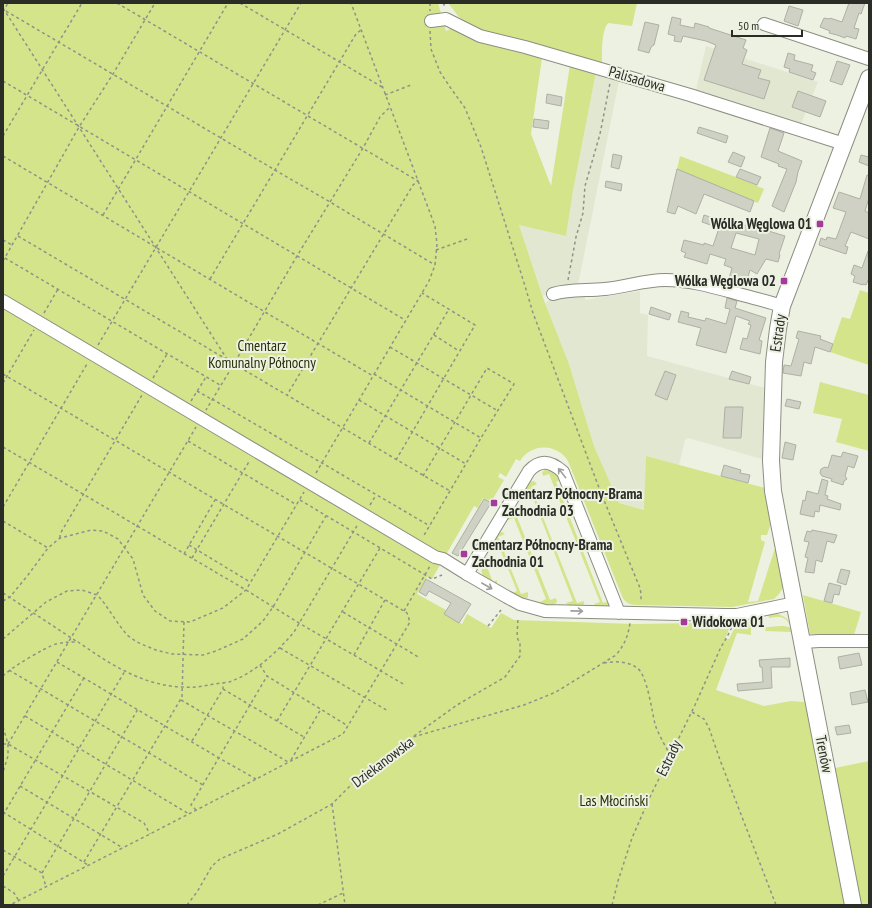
<svg xmlns="http://www.w3.org/2000/svg" width="872" height="908" font-family="'PT Sans Narrow',sans-serif">
<rect width="100%" height="100%" fill="#edf1e2"/>
<!-- built -->
<g fill="#e2e7d1">
<path d="M706,46l112,36 -17,42 -105,-34z"/>
<path d="M596,72l7,2 16,7 -41,204 -23,5 -12,6 -24,-71 47,11 7,-45z"/>
<path d="M640,291v22l8,2 -1,41 118,32 -3,71 -74,-21 -3,2 -6,25 -33,-9 -1,54 -26,-7 -25,-57 -25,-82 -24,-61 7,-5 33,-4v6z"/>
</g>
<!-- green -->
<g fill="#d3e48b">
<path d="M3,3h435l8,28 6,-3 90,30 -11,76 20,52 19,-121 26,7 -23,119 -7,45 -47,-11 26,78 24,61 25,82 25,57 25,7 2,-54 119,32 -1,7 6,2 2,23 -5,15h-6v5l4,2 -17,60 10,-1 17,-53 -1,-6 1,-2 9,46 -5,8 -5,5 -42,8 -96,-2c-6,0 -12,-3 -14,-9l-54,-135c-11,-18 -37,-18 -48,0l-4,-2 -10,18 -6,-4 -2,4 6,3 -13,22 -8,-4 -5,10 -4,-2 -42,73h-1l-4,-2 -10,17 29,16 -1,4 17,10 5,-10 24,14 10,-15 13,7 121,4 62,-1v-3h36l-8,19h4l10,-20 8,-1 1,4 3,2v11l-14,-2 -21,57 48,16 27,-5 13,1 -2,-18h2l44,221h-845z"/>
<path d="M448,3h189l-5,23 -24,-3c-7,8 -6,31 -6,42l-127,-35 -16,-13z"/>
<path d="M680,156l77,29v1l7,3 -6,14 -81,-34z"/>
<path d="M860,290l9,3v72l-39,-13 12,-35 8,2z"/>
<path d="M820,382l49,13v56l-33,-9 6,-23 -29,-6z"/>
<path d="M545,470c8,1 12,4 17,9l-6,3 47,121 7,-2v2l-2,3h-13l-1,-2 6,-2 -51,-128 -6,2 -1,-4z"/>
<path d="M534,481l3,3 -6,3 46,116 7,-2v3l-2,2h-13l-3,-3 7,-2 -43,-111 -7,3 6,-11z"/>
<path d="M517,507l3,1 1,1 -6,3 35,88 6,-2 1,4c-4,5 -14,5 -17,0l6,-3 -32,-81 -6,2c-1,-6 3,-11 9,-13z"/>
<path d="M502,532l3,2 -7,3 23,57 7,-2v5c-5,5 -12,-1 -18,-3l7,-3 -19,-47 -6,2c0,-5 5,-13 10,-14z"/>
<path d="M485,557l2,1 2,2 -4,2 8,20 4,-2v4l-1,1c-15,-9 -16,-9 -13,-27z"/>
<path d="M803,595l58,17 -7,23 -44,-1z"/>
<path d="M779,612l-1,2c11,4 12,7 14,18l-27,-1 1,-4c9,0 17,-3 25,1 -4,-12 -11,-12 -22,-10l-1,-4z"/>
<path d="M869,761v144h-12l-24,-141h1l1,4z"/>
</g>
<!-- building -->
<g fill="#ced1c3" stroke="#adb0a2" fill-rule="evenodd">
<path d="M849,3h16l-4,11 -2,-1 -5,15 5,1 -3,10 -10,-3 -1,2 -8,-3 -8,-2 1,-2 -10,-4 4,-9 5,1 1,-1 12,4z"/>
<path d="M789,6l14,4 -5,16 -14,-5z"/>
<path d="M672,17l9,2 -1,6 14,3 1,-5 14,4v1l37,12 -3,8 4,2 -5,14 19,6 -3,8 12,3 -6,18 -60,-19 12,-35 -10,-4 -23,-5 -2,6 -7,-1 1,-5 -7,-2z"/>
<path d="M645,22l14,3 -5,20 -3,2 -2,6 -11,-3z"/>
<path d="M788,53l7,2 -1,5 19,5 -2,6 5,2 -3,7 -24,-8 1,-3 -6,-2z"/>
<path d="M837,61l13,4 -8,20 -12,-4z"/>
<path d="M798,91l28,10 -6,16 -28,-10z"/>
<path d="M547,94l15,3 -1,9 -15,-3z"/>
<path d="M534,119l15,2 -1,8 -15,-2z"/>
<path d="M699,127l29,9 -2,7 -29,-10z"/>
<path d="M770,128l14,5 -6,18 24,10 -4,11 -2,10 -12,30 -12,-6 15,-37 -9,-3 1,-2 -18,-7z"/>
<path d="M733,152l12,5 -4,10 -13,-5z"/>
<path d="M613,154l9,2 -3,13 -8,-2z"/>
<path d="M861,155l8,2v9l-10,-4z"/>
<path d="M677,169l77,32 -4,11 -46,-18 -8,20 -18,-8 -3,8 -8,-2z"/>
<path d="M740,169l21,8 -4,8 -21,-8z"/>
<path d="M867,175h2v23l-4,13 4,2v26l-18,-7 -6,14 3,1 -2,7 -27,-9 2,-7 5,2 1,-3 9,2 10,-27 -13,-4 6,-16 21,7z"/>
<path d="M606,181l16,3 -1,7 -16,-4z"/>
<path d="M704,215l36,12 1,-3 10,3 1,-1 33,10 -6,18 1,1 -2,7 -12,-3 -9,15 -7,-4 -5,17 -17,-5 4,-14 -8,-3 2,-6 -16,-5 -3,10 -23,-7 2,-4 -5,-2 3,-11 20,5v-2l9,3 6,-18 -17,-6zM736,233l23,6 -4,16 -24,-7z"/>
<path d="M868,251l1,27 -3,7 -3,-1v1l-10,-3 2,-6 -4,-2 3,-9 8,3z"/>
<path d="M727,298l10,3 -2,7 31,10 -7,22 3,1 -2,13 -20,-5 3,-11 4,1 4,-14 -3,-1 2,-3 -14,-5 -10,37 -30,-8 5,-17 -23,-6 3,-11 8,2 -1,4 17,4 1,-3 20,6 4,-15 -5,-1z"/>
<path d="M651,307l20,7 -2,6 -20,-6z"/>
<path d="M798,331l23,5 -1,3 13,5 -3,8 -15,-5 -4,17 -7,-2 -3,14 -18,-3 1,-8 7,1 8,-27 -3,-1z"/>
<path d="M665,371l11,4 -9,25 -12,-5z"/>
<path d="M732,371l19,6 -2,7 -20,-5z"/>
<path d="M787,399l14,3 -2,7 -14,-3z"/>
<path d="M725,407h18l-2,31h-18z"/>
<path d="M785,442l11,3 -3,15 -11,-2z"/>
<path d="M843,452l15,4 -4,12 -6,-2 -3,10 2,3 -3,2 -1,4 -12,-4 1,-2 -10,-3 -2,-3 1,-4 4,-2 3,1 4,-13 9,2z"/>
<path d="M724,465l17,5 -1,3 10,2 -2,8 -27,-7z"/>
<path d="M822,479l6,2 -3,14 3,1 -1,3 14,5 -1,6 -20,-5 -1,7 -4,-1 -1,6 -14,-3 3,-14 2,1 2,-10 11,3z"/>
<path d="M484,499l7,4 -33,53 -6,-3z"/>
<path d="M812,530l25,5 -3,8 -7,-2 -5,21 -6,-2 -2,13 -9,-1 3,-14 -3,-1 4,-15 -5,-1 3,-10 4,1z"/>
<path d="M841,569l9,2 -4,14 -9,-3z"/>
<path d="M426,579l45,25 -12,19 -15,-9 7,-11 -22,-12 -3,5 -7,-4z"/>
<path d="M829,583l12,3 -2,9 -5,-1 -2,9 -8,-2z"/>
<path d="M859,653l3,12 -22,4 -2,-12z"/>
<path d="M790,658v9h-19l1,21 -34,3 -1,-7 26,-2 -1,-15h-2l-1,-7z"/>
<path d="M865,690l3,12 -16,3 -2,-12z"/>
<path d="M849,725l2,8 -14,2 -2,-8z"/>
</g>
<g fill="none" stroke-linecap="round" stroke-linejoin="round">
<!-- minor casing -->
<g stroke="#8b8e80" stroke-width="14">
<g id="minor">
<path d="M431,21l15,-2 34,17 45,11 165,48 154,49"/>
<path d="M764,24l105,35"/>
<path d="M553,294c16,-5 34,-3 52,-5 20,-2 40,-9 60,-9 23,0 45,6 67,12 17,5 34,9 50,14"/>
<path d="M3,301l432,256 8,2 24,15"/>
<path d="M619,613l-56,-141c-11,-10 -22,-14 -34,-1l-62,103 40,23 13,7 25,7 180,4h12l58,-12"/>
<path d="M803,642l16,-1h50"/>
</g>
</g>
<!-- major casing -->
<g stroke="#8b8e80" stroke-width="18">
<path id="major" d="M853,905l-75,-387 -5,-27 -2,-30 3,-99 4,-33 4,-23 87,-228"/>
</g>
<!-- path -->
<g stroke="#8f9288" stroke-width="1.5" stroke-dasharray="3 3" stroke-linecap="butt">
<path d="M117,3l301,178 -5,4 -126,210"/>
<path d="M240,3l142,84"/>
<path d="M430,3v8"/>
<path d="M443,3l3,5"/>
<path d="M3,8l229,359 -26,43"/>
<path d="M6,11l269,159 55,32 105,63"/>
<path d="M3,12l5,-9"/>
<path d="M430,31l1,18 9,23 10,15 15,21 16,39 44,139 8,27 68,180 39,95 1,6v8"/>
<path d="M3,81l402,239"/>
<path d="M385,95l26,-10"/>
<path d="M3,136l79,-133"/>
<path d="M3,156l151,90"/>
<path d="M103,215l125,-212"/>
<path d="M18,236l208,123"/>
<path d="M3,240l9,5"/>
<path d="M157,248l216,128"/>
<path d="M436,250l31,-11"/>
<path d="M5,258l215,127"/>
<path d="M3,261l76,-134 34,-53 42,-71"/>
<path d="M210,279l146,-245 5,-4"/>
<path d="M568,280l8,-43 7,-24 2,-27 15,-52 10,-51"/>
<path d="M44,313l14,-24"/>
<path d="M434,335l25,16"/>
<path d="M98,345l203,-342"/>
<path d="M390,347l108,64"/>
<path d="M234,364l216,127"/>
<path d="M232,367l65,-111 66,-108 17,-31 10,-10"/>
<path d="M3,374l401,237 3,2 3,9 -67,112 -193,100 -140,71"/>
<path d="M374,374l107,64 -58,99"/>
<path d="M153,378l14,-24"/>
<path d="M3,383l31,-53"/>
<path d="M197,391l14,8"/>
<path d="M212,399l218,127"/>
<path d="M359,400l107,64"/>
<path d="M191,401l15,-24"/>
<path d="M188,441l109,64"/>
<path d="M369,443l80,-134"/>
<path d="M3,447l243,143 53,33 106,62"/>
<path d="M396,460l79,-135 -53,-32"/>
<path d="M316,473l113,-192 6,-16 2,-21 -2,-18 -84,-223"/>
<path d="M423,476l64,-108 27,16 -33,54"/>
<path d="M300,500l132,79 10,-4"/>
<path d="M370,505l6,-10"/>
<path d="M3,507l84,-143"/>
<path d="M3,521l45,27"/>
<path d="M60,538v-4l82,-139"/>
<path d="M189,545l61,37"/>
<path d="M184,554l31,-54"/>
<path d="M192,558l58,-98"/>
<path d="M3,593l73,48"/>
<path d="M3,601l7,-4 18,-22 20,-27 12,-10 31,-8 12,1 15,8 15,20 10,36 12,16 15,10 20,1 33,-14 23,-18 58,-98"/>
<path d="M404,611l26,-45"/>
<path d="M343,612l77,46"/>
<path d="M488,626l13,-16"/>
<path d="M3,639l43,-37 21,-11 15,-1 15,5 5,5 18,26 7,9 10,7 9,4 10,4 16,4 31,1 13,-4 27,-12 20,-18 10,-14 53,-91"/>
<path d="M280,648l108,63"/>
<path d="M354,655l31,-55"/>
<path d="M57,662l162,96 37,21"/>
<path d="M604,663c11,-2 24,-2 33,5 10,6 15,44 18,56 3,10 10,21 15,31"/>
<path d="M260,665l7,11 81,50"/>
<path d="M9,670l194,115"/>
<path d="M3,676c7,-8 43,-29 53,-32 8,-2 14,-2 22,-2 15,10 30,21 47,29 17,9 39,16 59,16 10,1 20,-1 30,-3 6,-1 13,-1 18,-3 25,-10 45,-29 62,-49l64,-108"/>
<path d="M223,689l81,48"/>
<path d="M181,700l107,62"/>
<path d="M692,712l12,7 5,9 11,32 56,145"/>
<path d="M25,716l164,98"/>
<path d="M277,721l103,-173"/>
<path d="M3,727l5,17v12l-5,16"/>
<path d="M414,736l43,-31 48,-28 15,-21v-12l-3,-7 1,-19"/>
<path d="M192,741l31,-52v-6"/>
<path d="M3,744h5l136,79 6,11"/>
<path d="M8,744l188,-317"/>
<path d="M291,760l30,-51"/>
<path d="M20,786l103,62"/>
<path d="M332,804l13,101"/>
<path d="M196,810l-5,-5 76,-129"/>
<path d="M3,812l85,53"/>
<path d="M3,815l81,-137"/>
<path d="M3,850l39,23 4,14"/>
<path d="M84,862l98,-165 2,-75"/>
<path d="M42,873l96,-164"/>
<path d="M3,876l122,-205"/>
<path d="M3,886l11,7 5,8"/>
<path d="M187,905l10,-13 15,-26 8,-7 58,-25 54,-30 31,-31 50,-36 111,-32 32,-13 60,-37c9,-11 12,-19 14,-32"/>
<path d="M318,905l25,-12"/>
<path d="M612,905l6,-24 14,-43 17,-39 46,-94 26,-58 6,-10 6,-12"/>
</g>
<!-- minor -->
<use href="#minor" stroke="#fff" stroke-width="12"/>
<!-- major -->
<use href="#major" stroke="#fff" stroke-width="16"/>
</g>
<!-- one-way arrows -->
<defs><path id="oneway-shaft" d="M-6 0H5M1.5-3L5.5 0L1.5 3" fill="none" stroke-width="1.6" stroke-linecap="round" stroke-linejoin="round"/></defs>
<g stroke="#9fa09d">
<use href="#oneway-shaft" transform="translate(562 473) rotate(-128)"/>
<use href="#oneway-shaft" transform="translate(487 586) rotate(30)"/>
<use href="#oneway-shaft" transform="translate(577 611) rotate(1)"/>
</g>
<!-- markers -->
<g fill="#a43a9c" stroke="#edf1e2" stroke-width="1.5">
<rect x="816" y="220" width="8" height="8" rx="2"/>
<rect x="780" y="277" width="8" height="8" rx="2"/>
<rect x="490" y="499" width="8" height="8" rx="2"/>
<rect x="460" y="550" width="8" height="8" rx="2"/>
<rect x="680" y="618" width="8" height="8" rx="2"/>
</g>
<g text-anchor="middle" stroke-width="4" stroke-linejoin="round" paint-order="stroke">
<!-- street labels -->
<g font-size="15" fill="#2a2c26" stroke="#edf1e2">
<text transform="translate(637 79) rotate(16)" y="5">Palisadowa</text>
<text transform="translate(778 333) rotate(-82)" y="5">Estrady</text>
<text transform="translate(824 754) rotate(79)" y="5">Trenów</text>
<text transform="translate(669 758) rotate(-64)" y="5">Estrady</text>
<text transform="translate(383 762) rotate(-37)" y="5">Dziekanowska</text>
</g>
<!-- poi labels -->
<g font-size="15" font-weight="bold" fill="#2a2c26" stroke="#edf1e2" text-anchor="start">
<text x="812" y="229" text-anchor="end">Wólka Węglowa 01</text>
<text x="776" y="286" text-anchor="end">Wólka Węglowa 02</text>
<text x="502" y="499">Cmentarz Północny-Brama<tspan x="502" dy="17">Zachodnia 03</tspan></text>
<text x="472" y="550">Cmentarz Północny-Brama<tspan x="472" dy="17">Zachodnia 01</tspan></text>
<text x="692" y="627">Widokowa 01</text>
</g>
<!-- park labels -->
<g font-size="15" fill="#282e04" stroke="#edf1e2">
<text x="262" y="351">Cmentarz<tspan x="262" dy="17">Komunalny Północny</tspan></text>
<text x="614" y="806">Las Młociński</text>
</g>
</g>
<!-- border -->
<rect width="872" height="908" fill="none" stroke="#2a2c26" stroke-width="8"/>
<!-- scale -->
<path d="M732 30v6h70v-6" fill="none" stroke="#2a2c26" stroke-width="2"/>
<text x="738" y="30" font-size="12" fill="#2a2c26" stroke="#edf1e2" stroke-width="3" paint-order="stroke">50 m</text>
</svg>
